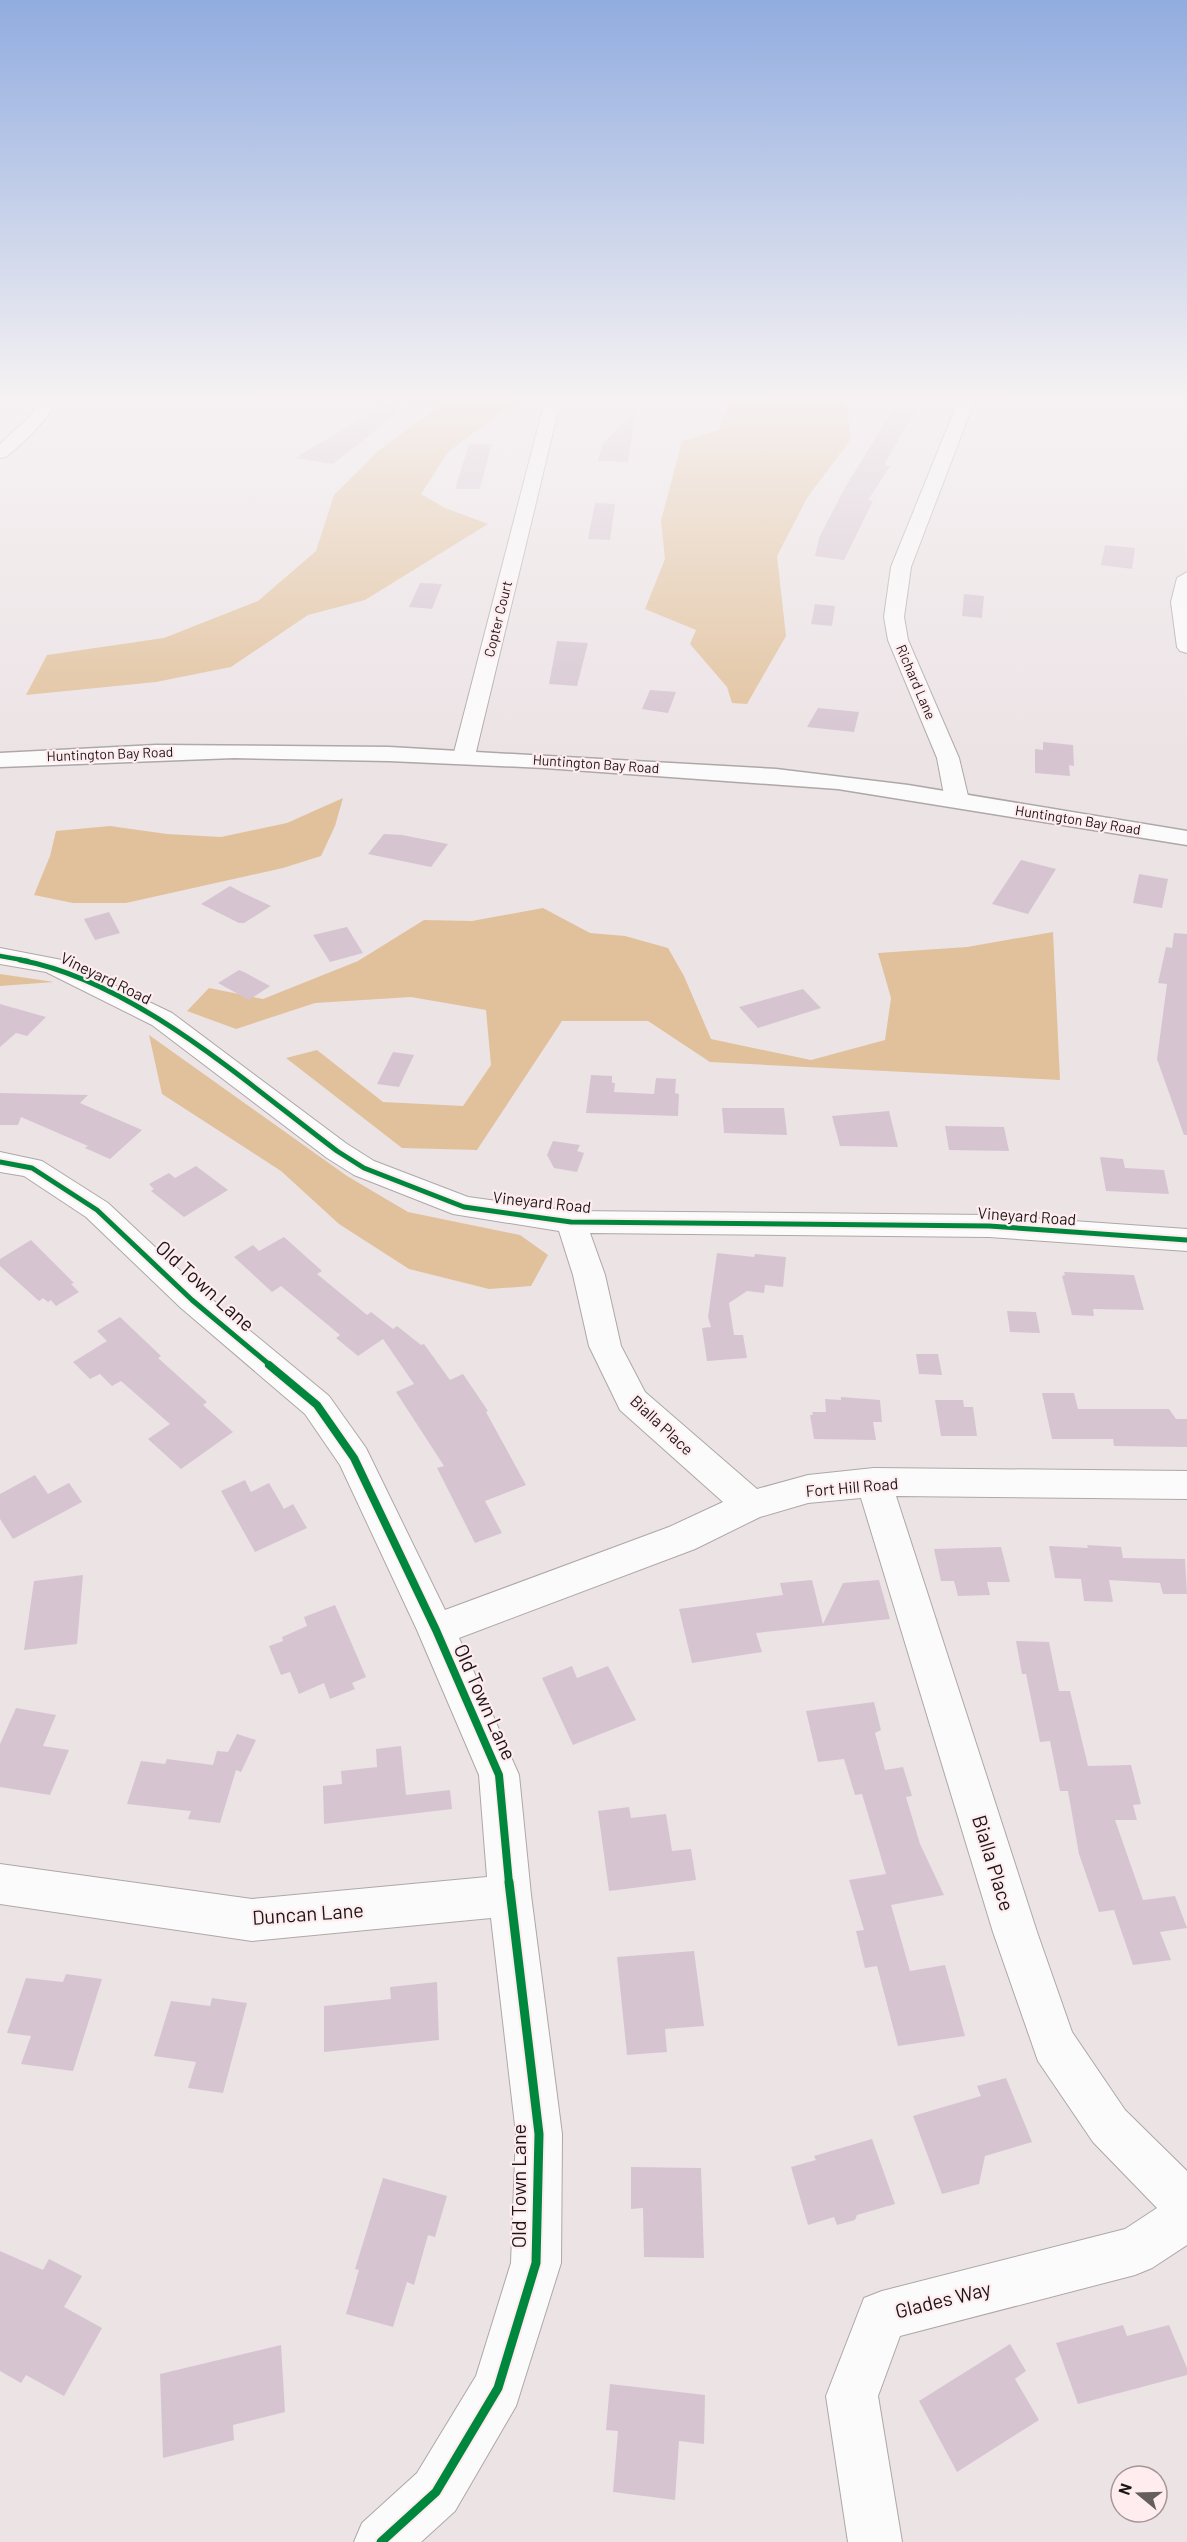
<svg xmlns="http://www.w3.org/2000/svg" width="1187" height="2542" font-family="Barlow,sans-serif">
<rect width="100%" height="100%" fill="#ece3e5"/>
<!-- forest -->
<g fill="#e1c19b">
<path d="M366,394h157l17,4 -35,11 -57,43 -27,42 24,14 43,16 -123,76 -57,15 -77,52 -75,15 -130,13 21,-40 117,-17 94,-37 58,-50 18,-56 43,-43 61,-45 -77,-7z"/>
<path d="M726,394h119l6,45 -44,59 -30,58 9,80 -39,68 -15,-1 -5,-16 -37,-43 6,-14 -51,-21 20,-50 -4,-38 21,-80 37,-11 9,-26z"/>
<path d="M343,798l-8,28 -14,30 -38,12 -157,35h-53l-39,-8 16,-39 6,-25 54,-5 57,8 54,3 66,-14z"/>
<path d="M543,908l47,25 35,3 43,12 16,28 27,63 100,21 74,-20 6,-42 -13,-45 89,-6 86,-15 7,148 -350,-18 -62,-41h-86l-85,129 -75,-2 -116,-90 31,-8 66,52 80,4 28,-41 -5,-55 -75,-13 -96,6 -79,26 -49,-18 22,-23 54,11 95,-38 66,-41 48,1z"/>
<path d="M0,974l54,8 -54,4z"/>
<path d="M149,1035l198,141 61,36 112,23 28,20 -17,31 -42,3 -80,-20 -70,-45 -58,-53 -119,-77z"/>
</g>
<!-- building -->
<g fill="#d6c5d1">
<path d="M392,400l8,11 -67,53 -38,-6z"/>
<path d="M894,407l22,2 -32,56 6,1 -22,34 5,1 -29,59 -29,-4 4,-18 23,-45z"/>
<path d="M636,409l-8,53 -30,-1 4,-16z"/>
<path d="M469,444h23l-11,40 -2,5h-24z"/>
<path d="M595,503l20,1 -5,36 -22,-1z"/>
<path d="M1105,545l30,3 -3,21 -31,-4z"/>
<path d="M420,583l22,1 -10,25 -23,-2z"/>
<path d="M964,594l20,2 -2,22 -20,-2z"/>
<path d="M815,604l20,2 -3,20 -21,-2z"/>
<path d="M557,641l31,2 -11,43 -28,-2z"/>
<path d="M650,690l26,2 -8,21 -26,-4z"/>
<path d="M818,708l41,4 -5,20 -47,-5z"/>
<path d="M1043,742l30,3 1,21 -5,-1 1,11 -35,-3v-24l8,1z"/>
<path d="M384,834l18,1 46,9 -17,23 -63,-13z"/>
<path d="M1021,860l35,9 -28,45 -36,-10z"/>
<path d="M1139,874l29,5 -6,29 -29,-5z"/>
<path d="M230,886l13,7 28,13 -27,17h-5l-38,-19z"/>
<path d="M109,912l11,21 -25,7 -11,-21z"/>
<path d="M347,927l16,26 -33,9 -17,-27z"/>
<path d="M1174,933l13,1v201h-3l-27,-76 10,-75 -9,-1 8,-36 6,1z"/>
<path d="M239,970l5,2 26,14 -21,14 -31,-17z"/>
<path d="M803,989l18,19 -63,20 -19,-21z"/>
<path d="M0,1004l46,13 -19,19 -11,-3 -16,14z"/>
<path d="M393,1052l21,3 -15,32 -22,-3z"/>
<path d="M591,1075l21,1v7h3l-1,9 40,2 2,-16 20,1 -1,14 4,1 -1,22 -92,-3z"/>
<path d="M0,1093l88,2 -8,8 62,27 -32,29 -25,-11 3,-2 -67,-29 -3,8h-18z"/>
<path d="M722,1108h62l3,27 -63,-2z"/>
<path d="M889,1111l9,36 -58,-1 -8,-30z"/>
<path d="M945,1126l59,1 5,24 -60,-1z"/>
<path d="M553,1141l27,4 -3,6 7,2 -7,19 -23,-4 -7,-13z"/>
<path d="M1100,1157l23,2 2,9 39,2 5,24 -63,-3z"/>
<path d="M196,1166l32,24 -44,27 -33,-26 3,-2 -5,-5 20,-11 6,5z"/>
<path d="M284,1237l38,34 -5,3 50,41 4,-3 22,17 4,-3 24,19 3,-1 26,36 13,-6 25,37 -2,1 40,73 -41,16 17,32 -27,10 -38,-75 7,-2 -48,-74 18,-8 -31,-45 -25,17 -22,-18 4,-3 -59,-49 -9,6 -38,-35 19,-12 6,6z"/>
<path d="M31,1240l43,43 -3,1 8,8 -23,14 -5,-6 -3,2 -5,-4 -4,3 -39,-35v-7z"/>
<path d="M717,1253l37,4 1,-3 31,3 -3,30 -18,-2 -1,8 -17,-2 -18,12 5,32h9l4,23 -40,3 -5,-33 9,-1 -3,-10z"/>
<path d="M1064,1272l70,3 10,35 -51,-1 1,7 -22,-1 -10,-39 3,-1z"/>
<path d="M1007,1311l29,1 4,21 -30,-1z"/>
<path d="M120,1317l41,39 -3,2 49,44 -4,3 30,27 -52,37 -33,-30 22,-15 -49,-43 -9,5 -12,-12 -10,5 -17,-17 34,-21 -10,-10z"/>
<path d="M916,1354h22l4,21 -23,-1z"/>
<path d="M1042,1393h32l4,16h91l7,10h11v28l-73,-1 -1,-7h-61z"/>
<path d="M841,1397l39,3 2,22h-9l3,18 -62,-1 -4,-24h3l-1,-3h14l-1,-13 16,1z"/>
<path d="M935,1400h28l1,7h9l4,29h-36z"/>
<path d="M35,1475l13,19 21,-11 13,19 -69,37 -13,-20v-25z"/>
<path d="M245,1480l6,12 18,-9 15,26 9,-5 14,24 -52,24 -34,-61z"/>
<path d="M1087,1545l34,2 2,11 62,1 2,35h-24l-3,-11 -51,-3 4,22 -29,-1 -3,-22 -26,-1 -6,-32 39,2z"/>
<path d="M1001,1547l9,35h-23l3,13 -32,1 -4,-15h-13l-7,-32z"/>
<path d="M83,1575l-6,69 -53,6 10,-69z"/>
<path d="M812,1580l11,44 20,-41 36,-3 11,39 -134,14 6,19 -70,11 -13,-54 104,-14 -3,-12z"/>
<path d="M335,1605l31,72 -14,6 3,6 -25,10 -6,-16 -25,11 -9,-22 -9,3 -12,-29 14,-5 -1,-4 25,-11 -3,-9z"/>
<path d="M1016,1641l33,1 10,49h11l18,75 43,-1 10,39 -8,1 4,15h-22l28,80 32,-4 12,32 -27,4 11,28 -38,5 -19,-55 -15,2 -20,-58 -11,-63h-8l-10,-50 -10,1 -14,-68h-4z"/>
<path d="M572,1666l5,12 31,-12 28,54 -63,25 -31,-67z"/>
<path d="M874,1702l7,28 -6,3 10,37 18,-3 9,29 -6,1 14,47 24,51 -53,10 19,66 35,-6 20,71 -67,10 -21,-80 -12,2 -9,-37 8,-1 -15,-50 37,-6 -24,-80 -7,1 -11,-36 -26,3 -12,-51z"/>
<path d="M16,1708l40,7 -13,31 26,4 -19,45 -50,-8v-43z"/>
<path d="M237,1734l19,6 -15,32 -5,-2 -16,53 -32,-4 3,-8 -64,-7 14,-43 24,3 2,-5 46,6 4,-14 11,1z"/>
<path d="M401,1746l5,49 44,-5 2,19 -128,15 -1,-38 19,-2 -1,-13 36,-4 -1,-18z"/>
<path d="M629,1807l2,11 35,-4 6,37 19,-2 5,31 -87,11 -11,-80z"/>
<path d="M694,1951l10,75 -39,3 2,23 -40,3 -10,-98z"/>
<path d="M66,1974l36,5 -29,92 -52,-7 10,-28 -24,-3 19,-55 37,4z"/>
<path d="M437,1982l2,58 -115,12v-46l67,-7 -1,-12z"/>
<path d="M212,1998l35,5 -24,90 -35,-5 8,-26 -42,-6 17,-55 39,5z"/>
<path d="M1006,2078l26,64 -47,14 -6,28 -37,10 -29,-78 68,-20 -4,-10z"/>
<path d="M872,2139l23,65 -38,11 -2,5 -18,5 -3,-8 -26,8 -17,-58 25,-7 -2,-4z"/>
<path d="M631,2167l70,1 3,90 -60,-1 -1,-49 -12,1z"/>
<path d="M383,2178l64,18 -12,41 -7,-2 -14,50 -7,-3 -14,45 -47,-13 13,-44 -4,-1z"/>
<path d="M0,2251l43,19 6,-11 33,17 -18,31 38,21 -38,68 -38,-21 -5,8 -21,-12z"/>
<path d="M1123,2325l4,11 42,-11 18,43v7l-109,29 -22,-61z"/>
<path d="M1010,2344l16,27 -11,8 24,41 -82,52 -38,-71z"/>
<path d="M281,2345l4,67 -52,13 1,15 -71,18 -3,-84z"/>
<path d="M610,2384l95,11 -1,49 -25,-3 -4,59 -62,-8 5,-61 -12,-1z"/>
</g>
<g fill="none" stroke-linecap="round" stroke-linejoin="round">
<!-- minor casing -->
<g stroke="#aea7a8" stroke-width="2">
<g id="minor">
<path d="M44,394h16c-11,26 -33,45 -54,63l-6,1v-14l31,-29z"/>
<path d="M567,394h21l-30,17 -83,345 -3,5h-16l-3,-5 90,-348z"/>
<path d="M961,394h16l-66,173 -7,50 4,23 51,118 10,42 -4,5h-16l-4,-5 -8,-42 -49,-118 -4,-23 7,-50z"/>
<path d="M1187,572v81l-7,-2 -3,-4 -6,-45 6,-24z"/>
<path d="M0,948l62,12 110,53 175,131 27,17 94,36 103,14 418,4 198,14v22l-198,-14 -399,-4 15,42 16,71 24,46 112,97 51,-14 66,-7 313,3v28l-291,-3 141,436 35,100 53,78 62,61v74l-35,23 -17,7 -235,61 -22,60 24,146h-54l-22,-146 38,-98 18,-7 243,-62 32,-21 -64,-66 -55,-81 -45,-129 -132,-434 -53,5 -48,14 -65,32 -236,89 60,137 12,120 31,239 -1,129 -45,143 -61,105 -34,31h-67l8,-19 55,-50 59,-97 35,-113 5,-129 -25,-216 -239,23 -252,-37v-40l252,35 235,-22 -8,-102 -62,-145 -77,-165 -35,-51 -124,-106 -95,-91 -62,-41 -24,-4v-20l42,9 66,42 95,89 126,104 37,52 79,162 224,-83 54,-25 -103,-92 -31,-64 -16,-71 -14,-44 -106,-17 -99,-39 -27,-17 -175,-133 -106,-53 -46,-8z"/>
</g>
</g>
<!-- tertiary casing -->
<g stroke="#aea7a8" stroke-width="3">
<path id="tertiary" d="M156,745l233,2 387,22 132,16 279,46v14l-349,-56 -293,-21 -156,-7 -155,-3 -234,9v-14z"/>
</g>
<!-- minor -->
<use href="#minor" fill="#fcfbfb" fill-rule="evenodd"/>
<!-- tertiary -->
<use href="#tertiary" fill="#fcfbfb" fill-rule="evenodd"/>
<!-- cycleway-far3 casing -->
<g stroke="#feecef" stroke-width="8">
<path id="cycleway-far3" d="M0,956l28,5"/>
</g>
<!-- cycleway-far2 casing -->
<g stroke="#feecef" stroke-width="9">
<g id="cycleway-far2">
<path d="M20,960c114,21 225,122 317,191l27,17 100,39 107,15 418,4 198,14"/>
<path d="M0,1162l32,6 65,42 95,90 79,66"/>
</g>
</g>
<!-- cycleway-far1 casing -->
<g stroke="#feecef" stroke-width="11">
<path id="cycleway-far1" d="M269,1365l48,40 37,53 82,172 63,145 10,108"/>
</g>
<!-- cycleway casing -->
<g stroke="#feecef" stroke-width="13">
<path id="cycleway" d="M381,2542l55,-50 62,-104 38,-125 3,-129 -30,-252"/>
</g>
<!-- cycleway-far3 -->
<use href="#cycleway-far3" stroke="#00873e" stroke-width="4.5"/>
<!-- cycleway-far2 -->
<use href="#cycleway-far2" stroke="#00873e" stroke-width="5"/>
<!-- cycleway-far1 -->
<use href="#cycleway-far1" stroke="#00873e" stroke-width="8"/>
<!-- cycleway -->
<use href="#cycleway" stroke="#00873e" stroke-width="9"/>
</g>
<!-- sky -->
<linearGradient id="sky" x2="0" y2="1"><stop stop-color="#91acdf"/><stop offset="0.53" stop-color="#f6f2f3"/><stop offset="1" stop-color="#f6f2f3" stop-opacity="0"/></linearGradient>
<rect width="1187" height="750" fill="url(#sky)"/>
<g text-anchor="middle" stroke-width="4.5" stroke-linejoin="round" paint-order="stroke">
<!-- far-street labels -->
<g font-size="14" fill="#1c1617" stroke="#feecef">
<text transform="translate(498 619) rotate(-76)" y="5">Copter Court</text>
<text transform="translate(916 682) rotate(67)" y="5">Richard Lane</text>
<text transform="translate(110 754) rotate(-2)" y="5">Huntington Bay Road</text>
<text transform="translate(596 764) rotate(4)" y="5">Huntington Bay Road</text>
<text transform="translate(1078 820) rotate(9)" y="5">Huntington Bay Road</text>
</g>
<!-- street labels -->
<g font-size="16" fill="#1c1617" stroke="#feecef">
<text transform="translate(106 978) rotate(26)" y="6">Vineyard Road</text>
<text transform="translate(542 1202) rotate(6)" y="6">Vineyard Road</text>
<text transform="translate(1027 1216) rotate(4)" y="6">Vineyard Road</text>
<text transform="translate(662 1425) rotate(43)" y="6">Bialla Place</text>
<text transform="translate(852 1487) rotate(-5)" y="6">Fort Hill Road</text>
</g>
<!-- near-street labels -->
<g font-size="20" fill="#1c1617" stroke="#feecef">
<text transform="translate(205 1286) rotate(42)" y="7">Old Town Lane</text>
<text transform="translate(485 1702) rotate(66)" y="7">Old Town Lane</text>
<text transform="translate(993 1863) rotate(73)" y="7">Bialla Place</text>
<text transform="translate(308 1914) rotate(-4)" y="7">Duncan Lane</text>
<text transform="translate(519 2186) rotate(-90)" y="7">Old Town Lane</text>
<text transform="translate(943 2300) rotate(-14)" y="7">Glades Way</text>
</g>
</g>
<!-- north arrow -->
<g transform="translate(1139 2494) rotate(289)"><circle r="28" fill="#feecef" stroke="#a49699" stroke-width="1.5"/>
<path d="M0-4.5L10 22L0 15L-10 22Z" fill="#655e5f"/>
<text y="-9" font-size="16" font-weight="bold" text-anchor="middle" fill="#1c1617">N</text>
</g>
</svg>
